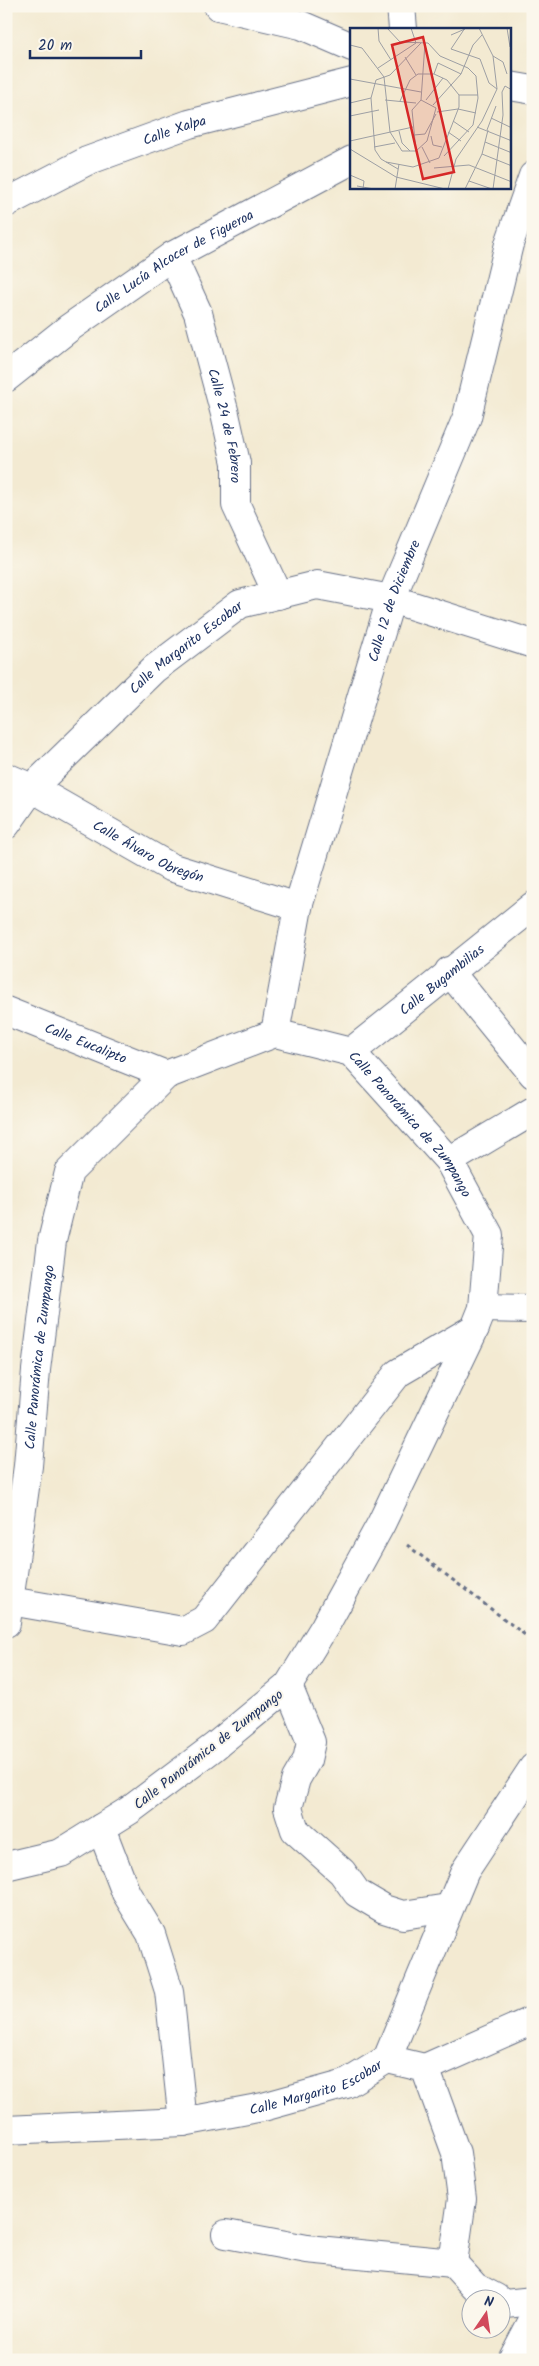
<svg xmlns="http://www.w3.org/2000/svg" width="539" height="2366" font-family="Kalam,sans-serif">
<rect width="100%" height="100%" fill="#fbf7ec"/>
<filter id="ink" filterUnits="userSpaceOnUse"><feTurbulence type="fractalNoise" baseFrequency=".02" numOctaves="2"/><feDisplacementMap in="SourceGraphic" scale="10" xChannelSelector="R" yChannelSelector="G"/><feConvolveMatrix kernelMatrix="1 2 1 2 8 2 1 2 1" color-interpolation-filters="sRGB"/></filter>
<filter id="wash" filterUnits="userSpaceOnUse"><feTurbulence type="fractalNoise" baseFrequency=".0096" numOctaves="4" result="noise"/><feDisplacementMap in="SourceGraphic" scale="20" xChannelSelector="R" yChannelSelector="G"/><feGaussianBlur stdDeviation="1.12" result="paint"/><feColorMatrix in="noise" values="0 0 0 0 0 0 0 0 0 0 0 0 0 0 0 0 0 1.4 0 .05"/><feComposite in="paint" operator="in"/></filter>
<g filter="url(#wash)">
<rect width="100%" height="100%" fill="#f3ead2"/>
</g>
<g filter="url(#ink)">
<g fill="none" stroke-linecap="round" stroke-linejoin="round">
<!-- minor casing -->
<g stroke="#677087" stroke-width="30">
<g id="minor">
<path d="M218,6l83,19 51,22"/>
<path d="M401,6l2,23"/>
<path d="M510,86l23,4"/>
<path id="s1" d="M6,203l81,-42 102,-37 163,-42"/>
<path id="s2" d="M172,256l26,57 27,101 11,49v42l42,90"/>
<path id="s3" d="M6,378l63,-50 103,-72 180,-96"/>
<path id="s4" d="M6,777l26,11 138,79 128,40"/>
<path id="s5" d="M6,825l26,-37 122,-119 86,-65 77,-19 74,14 142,45"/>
<path d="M449,971l84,103"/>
<path id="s6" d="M6,1011l160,64"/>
<path id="s7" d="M275,1033l23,-126 93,-308 76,-182 42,-173 24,-68"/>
<path id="s8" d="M351,1052l182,-146"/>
<path d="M449,1161l84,-50"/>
<path d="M483,1308l50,1"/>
<path d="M10,1601l173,30 21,-11 194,-247 77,-45"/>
<path id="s9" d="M6,1623l22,-157 8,-96 16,-129 17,-69 97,-97 109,-42 76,19 98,109 40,74 -6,73 -8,20 -94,196 -56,102 -37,60 -74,61 -84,63 -69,43 -55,13"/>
<path d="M288,1686l23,56 -4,18 -11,19 -8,29 7,22 47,42 15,21 27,16 19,6 45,-7"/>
<path d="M101,1828l25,65 25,41 18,57 14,131"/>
<path d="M387,2059l38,9 31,85 6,46 -9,64"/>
<path d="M425,2068l108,-48"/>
<path id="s10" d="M6,2130l177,-8 80,-15 83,-23 41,-25 78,-188 68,-103"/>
<path d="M226,2234l81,15 146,14"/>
<path d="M453,2263l22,24 21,11"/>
<path d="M502,2302l3,2 28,-3"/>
<path d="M512,2360l21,-40"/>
</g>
</g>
<!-- path -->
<path stroke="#677087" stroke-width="3" stroke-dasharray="4 4" stroke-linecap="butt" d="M407,1545l126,96"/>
<!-- minor -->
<use href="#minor" stroke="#fff" stroke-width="28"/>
</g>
</g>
<g text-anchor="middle" stroke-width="4" stroke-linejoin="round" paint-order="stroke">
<!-- street labels -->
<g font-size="14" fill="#1b2f5e" stroke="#fbf7ec">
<text dy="5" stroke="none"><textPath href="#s1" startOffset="184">Calle Xalpa</textPath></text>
<text dy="5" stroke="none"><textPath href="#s3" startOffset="205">Calle Lucía Alcocer de Figueroa</textPath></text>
<text dy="5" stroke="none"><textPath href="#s2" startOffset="179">Calle 24 de Febrero</textPath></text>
<text dy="5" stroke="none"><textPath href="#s7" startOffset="449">Calle 12 de Diciembre</textPath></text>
<text dy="5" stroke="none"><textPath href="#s5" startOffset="254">Calle Margarito Escobar</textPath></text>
<text dy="5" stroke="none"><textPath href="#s4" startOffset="161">Calle Álvaro Obregón</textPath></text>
<text dy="5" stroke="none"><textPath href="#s8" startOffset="116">Calle Bugambilias</textPath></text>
<text dy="5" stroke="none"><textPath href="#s6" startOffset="86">Calle Eucalipto</textPath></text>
<text dy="5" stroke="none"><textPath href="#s9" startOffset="882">Calle Panorámica de Zumpango</textPath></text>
<text dy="5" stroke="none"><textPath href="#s9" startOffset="268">Calle Panorámica de Zumpango</textPath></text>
<text transform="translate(208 1749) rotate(-38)" y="5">Calle Panorámica de Zumpango</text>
<text dy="5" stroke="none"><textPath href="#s10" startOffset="315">Calle Margarito Escobar</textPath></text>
</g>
</g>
<!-- overview -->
<g transform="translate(350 28)">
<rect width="161" height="161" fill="#f3ead2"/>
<path fill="none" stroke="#9d9fa4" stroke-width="1" d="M28,0l1,13 12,19M37,0l13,14 28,1 12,13 28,12 8,8 2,22 -5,27 -29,31M61,0l5,15M115,0l-14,21 29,10 9,24 8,6M157,0l3,19M101,7l14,-6M0,17l12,3 22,29M143,28l10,6 4,12M55,29l11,18M28,40l38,-25M84,46l4,-11 23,11M34,49l6,55 12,19h14l11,-10 9,-33 -15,-8 -9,10 4,41M0,51l71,13M109,67h19M35,72l31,3M71,72l4,-57M76,72l17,-22M0,75l21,-5M83,77l28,-31 12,-29 9,-10M87,84l21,-3 18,4M0,88l29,-6M141,90l21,10M103,93l16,11M127,99l35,14M137,102l9,-24M49,103l3,12 8,8M98,104l13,9M64,107l11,-1 11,-20M81,108l2,9 9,2M0,113l63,-14M135,114l27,11M24,119l21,-4M72,119l8,16M0,121l46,28 49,12M132,126l30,12M36,134l27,5 26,-9 20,-51v-12l-12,-15 -13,-6h-16l-8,6 -10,21M84,140l35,-3 43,17M48,141l-17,-10 -6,-9 -4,-52 5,-18 14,-5 31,-32M0,147l14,6 -1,8M119,153l23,8M7,158l17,3M45,161l4,-25M98,161l8,-30 26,-38 15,-32 -4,-33 -14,-28M115,161l17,-35 6,-24M143,161l10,-74 -1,-23 3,-6 7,4"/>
<path fill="#d62828" fill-opacity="0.15" stroke="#d62828" stroke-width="2.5" d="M73,9l31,135 -31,7 -31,-134z"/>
<rect width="161" height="161" fill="none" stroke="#1b2f5e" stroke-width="2.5"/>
</g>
<!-- margin -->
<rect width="539" height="2366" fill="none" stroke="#fbf7ec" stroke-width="25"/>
<!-- north arrow -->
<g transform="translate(486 2314) rotate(13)"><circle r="24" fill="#fbf7ec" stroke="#a1a7b3"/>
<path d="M0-4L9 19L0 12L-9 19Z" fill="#d1495b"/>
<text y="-8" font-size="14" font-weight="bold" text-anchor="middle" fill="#1b2f5e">N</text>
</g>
<!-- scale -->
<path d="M30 50v8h111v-8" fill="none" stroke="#1b2f5e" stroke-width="2.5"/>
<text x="38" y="50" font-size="15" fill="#1b2f5e" stroke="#fbf7ec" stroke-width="4" paint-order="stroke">20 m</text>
</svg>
